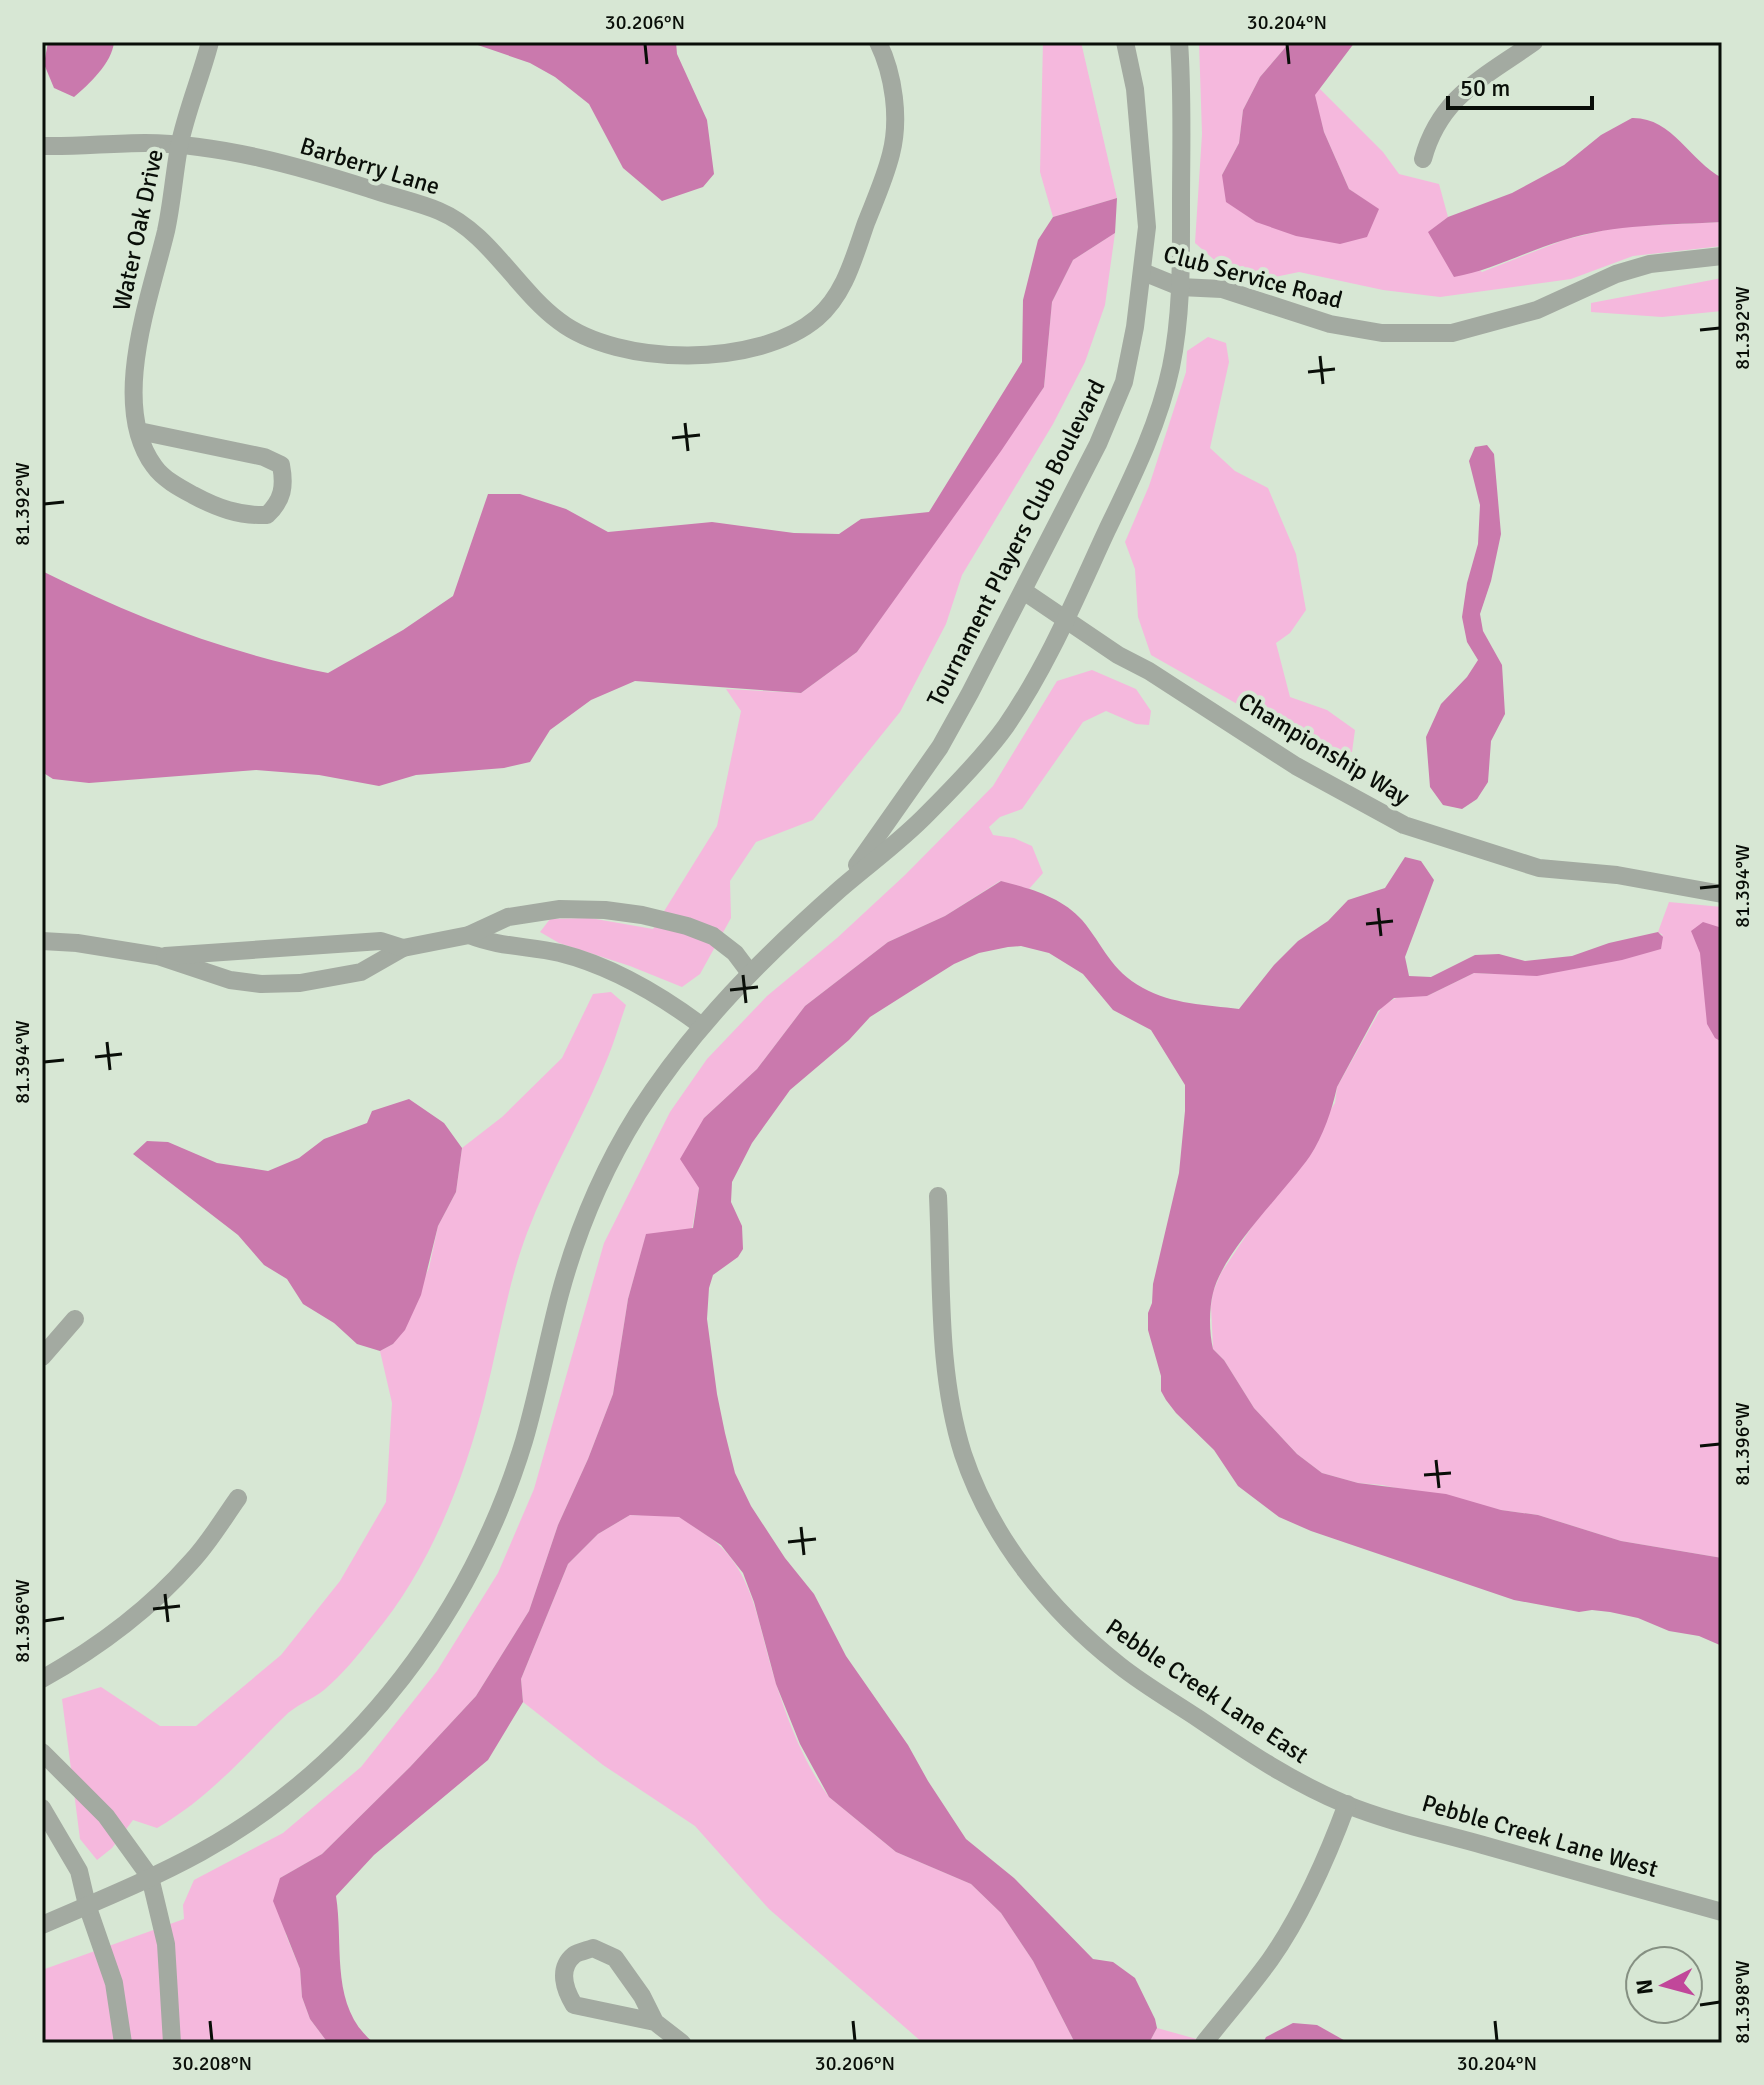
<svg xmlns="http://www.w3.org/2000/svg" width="1764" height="2085" font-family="Signika,sans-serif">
<rect width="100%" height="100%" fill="#d7e7d4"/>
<!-- green -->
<g fill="#f5b8dd">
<path d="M1043,42h38l36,156 -64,19 -13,-45z"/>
<path d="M1199,42h91l-30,35 -17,33 -4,33 -17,32 157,35 -30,-21 -25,-57 -10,-37 5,-7 64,64 16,22 40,10 9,33 -19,15 53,40 82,-32 53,-13 105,-5v24l-89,10 -62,23 -131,18 -57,-7 -84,-18 -29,6 -51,-14 -24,-21 7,-109z"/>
<path d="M1115,233l-10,72 -20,57 -32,62 -91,151 -16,49 -46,88 -87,108 -57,22 -26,39 1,37 -31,56 -18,13 -52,-21 -71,-23 -19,-11 10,-13 40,-1 63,11 64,-103 24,-115 -15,-22 75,4 56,-41 187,-265 8,-85 21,-42z"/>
<path d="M1722,278v33l-60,6 -71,-5v-9z"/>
<path d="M1208,337l18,6 3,19 -19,86 25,23 33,17 28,66 10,56 -16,23 -14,10 14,54 37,13 28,20 -3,22 -22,1 -40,-19 -139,-79 -13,-38 -3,-48 -10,-27 24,-56 37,-114 1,-21z"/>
<path d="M1092,670l44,19 15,22 -2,14 -13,-1 -30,-13 -23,11 -61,87 -22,8 -11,10 4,8 21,3 18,8 11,27 -14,16 -29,-8 -55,35 -57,26 -83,64 -48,63 -53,49 -5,70 -7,41 -46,6 -18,64 -15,95 -25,65 -30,66 -29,86 -53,85 -66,71 -88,87 -42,24 6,57 14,34 2,28 8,22 18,24h-286v-73l142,-51 -1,-14 11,-25 89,-47 78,-66 76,-96 61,-98 36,-84 70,-246 66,-131 37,-53 60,-63 70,-58 68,-63 88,-89 64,-105z"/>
<path d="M1669,902l53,5v651l-101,-17 -83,-26 -37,-5 -119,-25 -24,-2 -36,-10 -25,-19 -43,-46 -30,-48 -11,-11 -2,-43 2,-14 8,-19 114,-170 2,-16 46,-82 17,-9h27l47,-23 26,1 163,-39 -5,-3z"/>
<path d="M611,992l15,13c-6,17 -11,35 -18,52 -24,60 -58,115 -81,176 -20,53 -28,109 -42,164 -21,84 -56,172 -112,239 -14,18 -31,39 -49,54 -12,10 -29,15 -40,27 -42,41 -75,81 -127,111l-24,-8 -21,28 -15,12 -17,-21 -18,-140 39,-12 59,39h36l85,-71 59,-74 46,-79 6,-99 -12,-52 13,-7 36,-76 9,-42 18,-34 6,-44 40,-31 60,-59 31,-64z"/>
<path d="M630,1515c15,1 36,-2 49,2 7,3 15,10 21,14 55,32 57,94 75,149 12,39 29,84 54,117l67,55 75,32 30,29 32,48 42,82h-152l-154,-134 -74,-83 -92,-61 -80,-63 -2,-23 47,-115 30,-30z"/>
<path d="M1157,2028l54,15h-62z"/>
</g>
<!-- water -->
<g fill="#ca79ad">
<path d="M48,42h66c-2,21 -25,42 -40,55l-20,-9 -10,-24z"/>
<path d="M469,42h207l1,12 30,66 7,54 -11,13 -41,14 -39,-33 -34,-64 -34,-27 -25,-14z"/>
<path d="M1290,42h65l-40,53 9,37 25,57 30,20 -12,28 -27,7 -44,-8 -40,-14 -30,-20 -4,-27 17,-32 4,-33 17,-33z"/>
<path d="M1632,118c40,-1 58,43 90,60v44c-53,3 -107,2 -158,18 -38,11 -71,30 -110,37l-26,-45 20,-15 64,-24 52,-28 37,-30z"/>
<path d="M1117,198l-2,35 -42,27 -21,42 -8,85 -43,64 -144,201 -56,41 -166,-12 -44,19 -41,30 -20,32 -26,6 -88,7 -37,11 -60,-11 -63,-5 -167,13 -36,-4 -11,-7v-201c92,46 185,82 286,102l75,-43 50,-34 35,-102h32l46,15 42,23 104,-10 82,11 45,1 22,-15 68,-7 93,-150 1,-62 15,-60 15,-23z"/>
<path d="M1487,445l7,9 7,80 -10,47 -11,33 3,17 19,34 3,49 -14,27 -3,41 -11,17 -15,10 -19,-4 -13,-18 -4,-50 15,-33 26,-27 11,-17 -11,-18 -5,-25 5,-34 11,-39 2,-39 -11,-44 6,-14z"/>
<path d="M1405,857l16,4 13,19 -29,77 4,19 22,1 44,-22 24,-1 26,7 47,-5 37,-13 49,-11 5,5 -2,12 -39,11 -85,16 -63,-3 -47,23 -33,2 -16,13 -41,76c-5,23 -14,49 -27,69 -26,37 -87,95 -97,137 -4,16 -4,39 0,56l11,11 30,48 43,46 25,19 36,10 88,11 55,16 37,5 83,26 101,17v88l-23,-10 -30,-5 -31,-13 -28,-6 -18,-2 -13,2 -65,-12 -203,-69 -32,-14 -41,-31 -24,-36 -38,-37 -10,-13 -5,-9v-15l-13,-46v-17l4,-10 1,-19 26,-111 6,-62v-26l-34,-55 -38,-20 -30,-36 -34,-21 -28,-7 -13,1 -29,6 -25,11 -43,27 -41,26 -21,23 -59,50 -38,53 -20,39 -1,20 11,24 1,23 -5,8 -25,18 -4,13 -2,31 10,75 8,39 10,40 16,33 34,52 29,36 32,62 62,89 20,36 38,58 48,39 79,81 20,3 22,16 20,41 2,9 -8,15h-74l-42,-82 -32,-48 -30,-29 -75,-32 -67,-55 -29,-53 -24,-60 -22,-82 -11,-29 -22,-28 -42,-28 -49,-2 -32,19 -30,30 -47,115 2,23 -35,58 -114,95 -38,41c8,50 -7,111 38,147h-46l-18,-24 -8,-22 -2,-28 -27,-68 7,-23 42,-24 88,-87 66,-71 53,-85 29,-86 30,-66 25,-65 15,-95 18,-65 47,-6 6,-40 -19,-29 24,-41 53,-49 48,-63 83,-64 57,-26 56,-35c28,7 61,16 81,39 22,26 28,50 61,68 28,16 64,17 96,21l35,-44 24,-24 30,-20 20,-21 37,-12z"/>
<path d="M1703,922l19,6v114l-7,-4 -8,-14 -7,-71 -9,-22z"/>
<path d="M409,1099l35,24 18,25 -6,44 -18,34 -17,69 -16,35 -12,14 -13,7 -23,-7 -23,-21 -31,-19 -16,-25 -23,-14 -26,-30 -105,-81 14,-13 21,1 49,21 51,8 31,-13 25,-19 43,-16 5,-12z"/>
<path d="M1293,2023l24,2 32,18h-86l3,-6z"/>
</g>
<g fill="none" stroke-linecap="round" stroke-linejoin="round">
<!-- street -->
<g stroke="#a3aaa1" stroke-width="18">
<path d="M42,146c34,1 69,-3 103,-3 76,1 153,23 225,46 23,8 47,13 69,22 50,21 77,78 120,110 60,46 199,47 258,-3 28,-24 37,-61 49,-95 9,-23 19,-45 25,-69 9,-35 3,-79 -13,-112"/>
<path d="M1423,159c17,-63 62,-82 111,-117"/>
<path d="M1143,272l37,15 42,2 108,35 52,9h70l85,-23 79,-36 34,-10 72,-8"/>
<path d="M139,431l125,26 17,8c4,21 2,35 -14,50 -28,1 -50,-7 -74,-20 -13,-7 -30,-16 -39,-29 -45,-61 -4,-168 12,-235 6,-28 8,-56 13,-84 7,-35 22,-70 31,-105"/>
<path d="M1025,592l93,63 31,16 147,95 108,59 135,43 78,7 105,19"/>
<path d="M857,865l83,-118 30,-54 128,-249 26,-62 11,-55 12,-100 -12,-138 -10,-47"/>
<path d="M469,935c30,12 60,11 91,18 52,13 99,41 142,73"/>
<path d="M42,941l35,2 81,13 72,24 31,4 39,-1 61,-11 42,-24 66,-13 39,-18 52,-8 45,1 37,5 45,11 26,10 22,17 15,20"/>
<path d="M165,956l216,-15 22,7"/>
<path d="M938,1196c4,86 -1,176 25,258 28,84 87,157 156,211 25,20 53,36 80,54 47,32 93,63 146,85 44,18 92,28 138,41 80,23 159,45 239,67"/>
<path d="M42,1357l33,-38"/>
<path d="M42,1679c57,-32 106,-68 149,-117 18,-19 32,-43 47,-64"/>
<path d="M42,1752l64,64 44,61 16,67 6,99"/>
<path d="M42,1808l37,63 8,34 27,78 9,60"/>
<path d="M42,1925c53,-23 108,-45 159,-73 157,-87 271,-240 323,-411 14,-48 23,-98 36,-147 17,-63 43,-125 78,-181 55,-86 126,-157 202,-224 29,-25 61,-48 88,-76 25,-25 58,-59 78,-87 42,-61 70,-129 101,-196 25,-52 52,-106 64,-163 11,-53 10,-108 10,-162 0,-54 2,-109 -2,-163"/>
<path d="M655,2022l-81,-17c-9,-15 -17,-36 0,-50 4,-3 14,-5 19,-7l22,10 27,38 13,26 27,21"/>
<path d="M1204,2043c22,-28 45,-54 66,-83 33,-47 57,-102 77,-156"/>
</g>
</g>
<!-- ticks -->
<path fill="none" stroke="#090e08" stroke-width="3" d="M645,44l2,20M1287,44l2,20M1700,330l20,-2M1320,356l3,28M1308,372l27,-3M685,423l3,28M672,438l28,-3M44,504l20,-2M1700,888l20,-2M1378,908l3,28M1366,924l27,-3M743,975l3,28M730,990l28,-3M107,1042l3,28M95,1057l27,-3M44,1062l20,-2M1700,1446l20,-2M1436,1460l3,28M1424,1475l27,-2M801,1527l3,28M788,1542l28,-3M165,1594l3,28M153,1609l27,-3M44,1621l20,-3M1700,2005l20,-3M210,2021l2,20M853,2021l2,20M1495,2021l2,20"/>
<g text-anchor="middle" stroke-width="8" stroke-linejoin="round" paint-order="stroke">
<!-- street labels -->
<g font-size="24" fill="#090e08" stroke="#d7e7d4">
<text transform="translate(370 166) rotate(17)" y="8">Barberry Lane</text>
<text transform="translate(138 230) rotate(-78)" y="8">Water Oak Drive</text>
<text transform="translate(1253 277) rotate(15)" y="8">Club Service Road</text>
<text transform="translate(1016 543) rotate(-63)" y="8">Tournament Players Club Boulevard</text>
<text transform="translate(1324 749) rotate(31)" y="8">Championship Way</text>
<text transform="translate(1207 1691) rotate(34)" y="8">Pebble Creek Lane East</text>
<text transform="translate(1540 1836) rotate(16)" y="8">Pebble Creek Lane West</text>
</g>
</g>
<!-- border -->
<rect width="1764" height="2085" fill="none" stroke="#d7e7d4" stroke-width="88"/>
<!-- north arrow -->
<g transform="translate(1664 1985) rotate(264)"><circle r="38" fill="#d7e7d4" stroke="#859082" stroke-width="2"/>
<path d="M0-6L14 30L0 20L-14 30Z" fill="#c1479a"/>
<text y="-12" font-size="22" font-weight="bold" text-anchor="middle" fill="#090e08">N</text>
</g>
<!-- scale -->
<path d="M1448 96v12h144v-12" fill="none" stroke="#090e08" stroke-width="4"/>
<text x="1460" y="96" font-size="24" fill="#090e08" stroke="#d7e7d4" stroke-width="6" paint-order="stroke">50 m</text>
<rect x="44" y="44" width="1676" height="1997" fill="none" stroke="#090e08" stroke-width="3"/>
<g font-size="20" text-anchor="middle" fill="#090e08">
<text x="645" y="29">30.206°N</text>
<text x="1287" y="29">30.204°N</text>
<text transform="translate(1742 328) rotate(-90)" y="7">81.392°W</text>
<text transform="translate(22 504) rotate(-90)" y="7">81.392°W</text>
<text transform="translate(1742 886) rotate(-90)" y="7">81.394°W</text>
<text transform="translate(22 1062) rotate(-90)" y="7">81.394°W</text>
<text transform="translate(1742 1444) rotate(-90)" y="7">81.396°W</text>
<text transform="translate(22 1621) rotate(-90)" y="7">81.396°W</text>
<text transform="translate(1742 2002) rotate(-90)" y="7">81.398°W</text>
<text x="212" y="2070">30.208°N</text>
<text x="855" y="2070">30.206°N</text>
<text x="1497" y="2070">30.204°N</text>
</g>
</svg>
